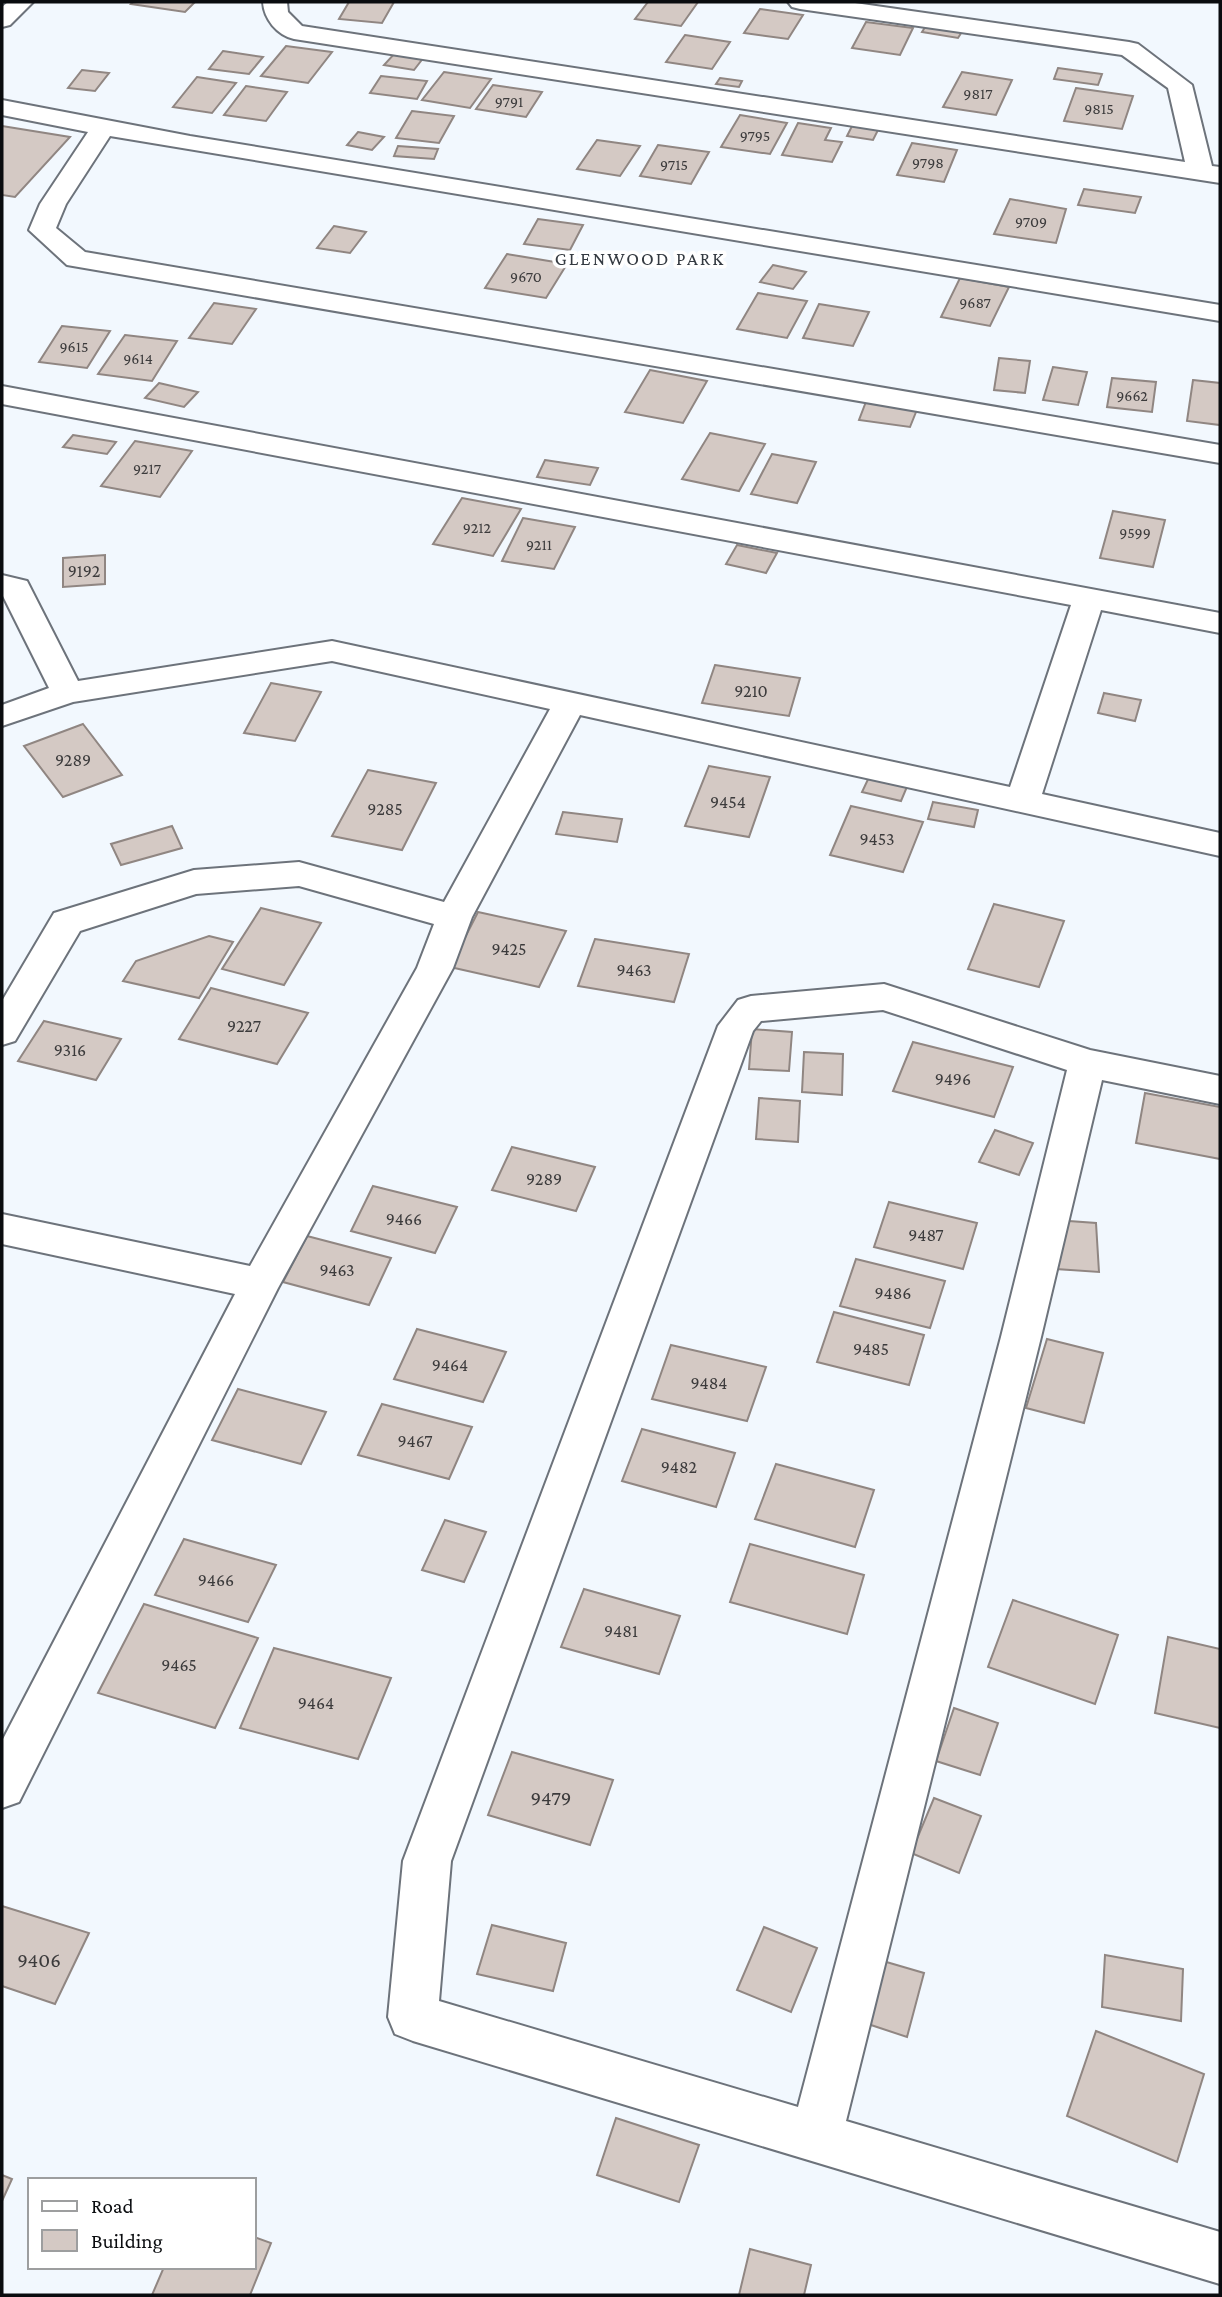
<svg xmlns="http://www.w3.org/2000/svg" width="1222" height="2297" font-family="'Crimson Pro',serif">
<rect width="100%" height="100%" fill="#f2f8fe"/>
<!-- building -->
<g fill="#d4c9c4" stroke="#908682" stroke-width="2">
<path d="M133,2h62l-10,10 -54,-8z"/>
<path d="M349,2h45l-12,21 -43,-4z"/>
<path d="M648,2h50l-17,24 -46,-7z"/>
<path d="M760,9l43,6 -15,24 -44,-6z"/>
<path d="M929,21l36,6 -7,11 -36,-6z"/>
<path d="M866,22l47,6 -13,27 -48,-7z"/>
<path d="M685,35l45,7 -18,27 -46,-7z"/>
<path d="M286,46l46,6 -24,31 -47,-7z"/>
<path d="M223,51l40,6 -14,17 -40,-5z"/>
<path d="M395,53l29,4 -10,13 -30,-5z"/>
<path d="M1058,68l44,6 -4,11 -44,-6z"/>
<path d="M82,70l27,3 -14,18 -27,-3z"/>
<path d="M444,72l47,7 -21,29 -48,-8z"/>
<path d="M962,72l50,8 -16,35 -53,-8z"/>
<path d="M381,76l46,5 -10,18 -47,-6z"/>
<path d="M197,77l39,6 -24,30 -39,-6z"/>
<path d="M720,78l22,3 -3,6 -23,-3z"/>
<path d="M493,85l49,7 -16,25 -50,-8z"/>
<path d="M246,86l41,6 -21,29 -42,-6z"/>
<path d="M1076,88l57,8 -11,33 -58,-8z"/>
<path d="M412,111l42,5 -15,27 -43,-5z"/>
<path d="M740,115l47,8 -17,31 -49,-7z"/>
<path d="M798,123l33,5 -6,12 17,2 -10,20 -50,-7z"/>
<path d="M853,124l26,4 -6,12 -26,-4z"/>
<path d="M2,126l68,11 -55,60 -13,-2z"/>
<path d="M358,132l26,5 -12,13 -25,-5z"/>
<path d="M597,140l43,6 -20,30 -43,-7z"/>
<path d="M912,143l45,7 -13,32 -47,-7z"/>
<path d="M658,145l51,7 -18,32 -51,-8z"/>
<path d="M398,146l40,3 -4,10 -40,-3z"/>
<path d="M1084,189l57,8 -6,16 -57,-8z"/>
<path d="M1010,199l56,10 -10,34 -62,-9z"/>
<path d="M538,219l45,6 -13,25 -46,-6z"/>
<path d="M334,226l32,6 -16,21 -33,-5z"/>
<path d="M507,254l60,10 -21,34 -61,-10z"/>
<path d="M773,265l33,7 -13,17 -33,-7z"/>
<path d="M960,278l49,9 -19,39 -49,-9z"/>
<path d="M758,293l49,8 -20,37 -50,-9z"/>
<path d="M214,303l42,6 -24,35 -43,-6z"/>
<path d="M819,304l50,8 -16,34 -50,-8z"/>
<path d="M62,326l48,5 -23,37 -48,-6z"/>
<path d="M125,335l52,6 -25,40 -54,-7z"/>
<path d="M999,358l31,3 -5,32 -31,-3z"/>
<path d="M1053,367l34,5 -9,33 -35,-5z"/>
<path d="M650,370l57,11 -24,42 -58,-11z"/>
<path d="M1112,378l44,4 -4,30 -45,-5z"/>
<path d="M1193,380l27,3v42l-33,-4z"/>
<path d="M159,383l39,9 -14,15 -39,-9z"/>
<path d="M867,399l51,8 -8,20 -51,-7z"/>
<path d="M710,433l55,11 -26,47 -57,-12z"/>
<path d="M73,435l43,7 -9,12 -44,-7z"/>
<path d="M135,441l57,10 -32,46 -59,-11z"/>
<path d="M772,454l44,8 -19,41 -46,-9z"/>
<path d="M545,460l53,8 -8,17 -53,-8z"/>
<path d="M462,498l59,11 -28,47 -60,-12z"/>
<path d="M1113,511l52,9 -12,47 -53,-9z"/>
<path d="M523,518l52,9 -21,42 -52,-8z"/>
<path d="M737,545l40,8 -11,20 -40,-9z"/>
<path d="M105,555v29l-42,3v-29z"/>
<path d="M715,665l85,13 -11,38 -87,-13z"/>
<path d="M271,683l50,9 -26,49 -51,-8z"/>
<path d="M1104,693l37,7 -6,21 -37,-8z"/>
<path d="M83,724l39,51 -59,22 -39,-51z"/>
<path d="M709,766l61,11 -21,60 -64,-11z"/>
<path d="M368,770l68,13 -34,67 -70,-14z"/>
<path d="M871,773l38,9 -8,19 -39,-9z"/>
<path d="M933,802l45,8 -4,17 -46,-8z"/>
<path d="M851,806l72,16 -20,50 -73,-17z"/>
<path d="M563,812l59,7 -5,23 -61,-8z"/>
<path d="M172,826l10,22 -61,17 -10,-21z"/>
<path d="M994,904l70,17 -25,66 -71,-18z"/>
<path d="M261,908l60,15 -37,62 -62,-16z"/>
<path d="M478,912l88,19 -27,56 -89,-20z"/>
<path d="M209,936l24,6 -34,56 -76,-17 13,-20z"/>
<path d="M595,939l94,15 -15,48 -96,-16z"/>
<path d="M211,988l97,25 -31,51 -98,-25z"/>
<path d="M44,1021l77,18 -25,41 -78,-19z"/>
<path d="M752,1029l40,3 -3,39 -40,-2z"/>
<path d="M913,1042l100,25 -19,50 -101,-26z"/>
<path d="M804,1052l39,2 -1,41 -40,-3z"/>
<path d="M1145,1093l75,14v52l-84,-16z"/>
<path d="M759,1098l41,3 -2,41 -42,-3z"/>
<path d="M995,1130l38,13 -14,32 -40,-13z"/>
<path d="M512,1147l83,20 -19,44 -84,-21z"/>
<path d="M373,1186l84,21 -22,46 -84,-22z"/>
<path d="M889,1202l88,21 -14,46 -89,-22z"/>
<path d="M1055,1220l41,3 3,49 -43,-3z"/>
<path d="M307,1236l84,22 -22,47 -86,-23z"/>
<path d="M856,1259l89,22 -15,47 -90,-22z"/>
<path d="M834,1312l90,23 -15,50 -92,-23z"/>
<path d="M417,1329l89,23 -23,50 -89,-23z"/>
<path d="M1047,1339l56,14 -19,70 -58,-15z"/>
<path d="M671,1345l95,22 -19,54 -95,-22z"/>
<path d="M238,1389l88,23 -25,52 -89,-24z"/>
<path d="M382,1404l90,23 -23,52 -91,-24z"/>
<path d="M642,1429l93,24 -19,54 -94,-26z"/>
<path d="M776,1464l98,26 -19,57 -100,-28z"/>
<path d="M445,1520l41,12 -22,50 -42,-12z"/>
<path d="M184,1539l92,26 -28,57 -93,-27z"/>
<path d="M750,1544l114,31 -17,59 -117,-32z"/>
<path d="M584,1589l96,27 -21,58 -98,-27z"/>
<path d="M1013,1600l105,35 -23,69 -107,-37z"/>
<path d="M144,1604l114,34 -43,90 -117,-35z"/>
<path d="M1168,1637l52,12v79l-65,-15z"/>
<path d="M274,1648l117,30 -33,81 -118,-31z"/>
<path d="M954,1708l44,15 -18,52 -44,-14z"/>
<path d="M512,1752l101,28 -23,65 -102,-30z"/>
<path d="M934,1798l47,18 -22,57 -48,-20z"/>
<path d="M2,1906l87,27 -34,71 -53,-18z"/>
<path d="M492,1925l74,18 -13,48 -76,-17z"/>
<path d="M764,1927l53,21 -26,64 -54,-22z"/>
<path d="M1105,1955l78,14 -2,52 -79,-14z"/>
<path d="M883,1961l41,12 -17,64 -42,-14z"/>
<path d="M1096,2031l108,43 -27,88 -110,-46z"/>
<path d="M616,2118l83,27 -20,57 -82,-27z"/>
<path d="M2,2175l10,4 -10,22z"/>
<path d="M254,2237l17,6 -21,52h-98l12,-28h90z"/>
<path d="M750,2249l61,16 -7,30h-65z"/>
</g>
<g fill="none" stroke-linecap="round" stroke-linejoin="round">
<!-- minor casing -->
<g stroke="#6d737b" stroke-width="4">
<g id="minor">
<path d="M8,2h25l-23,23 -8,2v-20z"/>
<path d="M263,2h24l1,10 14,14 883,136 -17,-74 -46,-33 -322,-46 -8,-2 -4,-5h60l281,40 9,2 54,41 20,81 8,1v16l-926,-144c-17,-4 -30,-20 -31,-37z"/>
<path d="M2,100l188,36 1030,169v16l-1110,-185 -44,68 -10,24 29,24 1135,193v18l-1153,-198 -38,-35 11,-26 48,-72 -86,-17z"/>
<path d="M2,386l1218,227v20l-119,-23 -59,184 178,39v23l-640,-141 -108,202 -19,51 -175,320 -259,514 -17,6v-67l233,-447 -233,-50v-30l248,52 167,-298 17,-44 -135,-38 -103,8 -116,37 -65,110 -13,4v-44l52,-88 140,-43 105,-8 145,40 106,-193 -218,-48 -259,41 -71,24v-21l47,-17 -47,-94v-19l25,6 51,100 254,-40 678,146 61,-182 -1069,-201z"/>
<path d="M884,984l206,66 130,26v28l-118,-24 -61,257 -195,784 374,111v52l-807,-243 -18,-7 -7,-17 15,-156 315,-835 20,-26 13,-4zM883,1010l184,60 -66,267 -203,770 -359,-106 12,-140 302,-830 8,-10z"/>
</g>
</g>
<!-- minor -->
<use href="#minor" fill="#fff" fill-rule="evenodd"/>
</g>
<g text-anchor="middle" stroke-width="7" stroke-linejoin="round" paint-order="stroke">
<!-- far-number labels -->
<g font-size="16" fill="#3c3b3c">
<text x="978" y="99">9817</text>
<text x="509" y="107">9791</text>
<text x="1099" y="114">9815</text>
<text x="755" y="141">9795</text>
<text x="928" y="168">9798</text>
<text x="674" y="170">9715</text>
<text x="1031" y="227">9709</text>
<text x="526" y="282">9670</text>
<text x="975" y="308">9687</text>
<text x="74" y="352">9615</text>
<text x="138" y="364">9614</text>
<text x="1132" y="401">9662</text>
<text x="147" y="474">9217</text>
<text x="477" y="533">9212</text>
<text x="1135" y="538">9599</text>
<text x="539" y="550">9211</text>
</g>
<!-- number labels -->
<g font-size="18" fill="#3c3b3c">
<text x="84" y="577">9192</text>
<text x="751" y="697">9210</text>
<text x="73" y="766">9289</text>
<text x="728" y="808">9454</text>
<text x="385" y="815">9285</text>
<text x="877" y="845">9453</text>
<text x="509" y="955">9425</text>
<text x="634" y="976">9463</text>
<text x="244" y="1032">9227</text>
<text x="70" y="1056">9316</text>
<text x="953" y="1085">9496</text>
<text x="544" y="1185">9289</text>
<text x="404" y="1225">9466</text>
<text x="926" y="1241">9487</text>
<text x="337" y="1276">9463</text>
<text x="893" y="1299">9486</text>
<text x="871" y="1355">9485</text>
<text x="450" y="1371">9464</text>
<text x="709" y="1389">9484</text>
<text x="415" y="1447">9467</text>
<text x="679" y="1473">9482</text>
<text x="216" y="1586">9466</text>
<text x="621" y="1637">9481</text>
<text x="179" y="1671">9465</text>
<text x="316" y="1709">9464</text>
</g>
<!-- far-neighbourhood labels -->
<g font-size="19" letter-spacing="2" fill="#343a41" stroke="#fff">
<text x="640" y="265">GLENWOOD PARK</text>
</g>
<!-- near-number labels -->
<g font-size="21" fill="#3c3b3c">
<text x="551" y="1805">9479</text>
<text x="39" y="1967">9406</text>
</g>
</g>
<!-- border -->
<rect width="1222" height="2297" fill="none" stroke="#0a0c0f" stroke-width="7"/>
<!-- legend -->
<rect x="28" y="2178" width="228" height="91" fill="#ffffff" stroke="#9d9e9f" stroke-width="2"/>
<rect x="42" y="2201" width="35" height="10" fill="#ffffff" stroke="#9d9e9f" stroke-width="2"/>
<text x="91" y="2213" font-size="21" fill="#0a0c0f">Road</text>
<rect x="42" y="2230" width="35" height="21" fill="#d4c9c4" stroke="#9d9e9f" stroke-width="2"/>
<text x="91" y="2248" font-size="21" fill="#0a0c0f">Building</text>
</svg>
